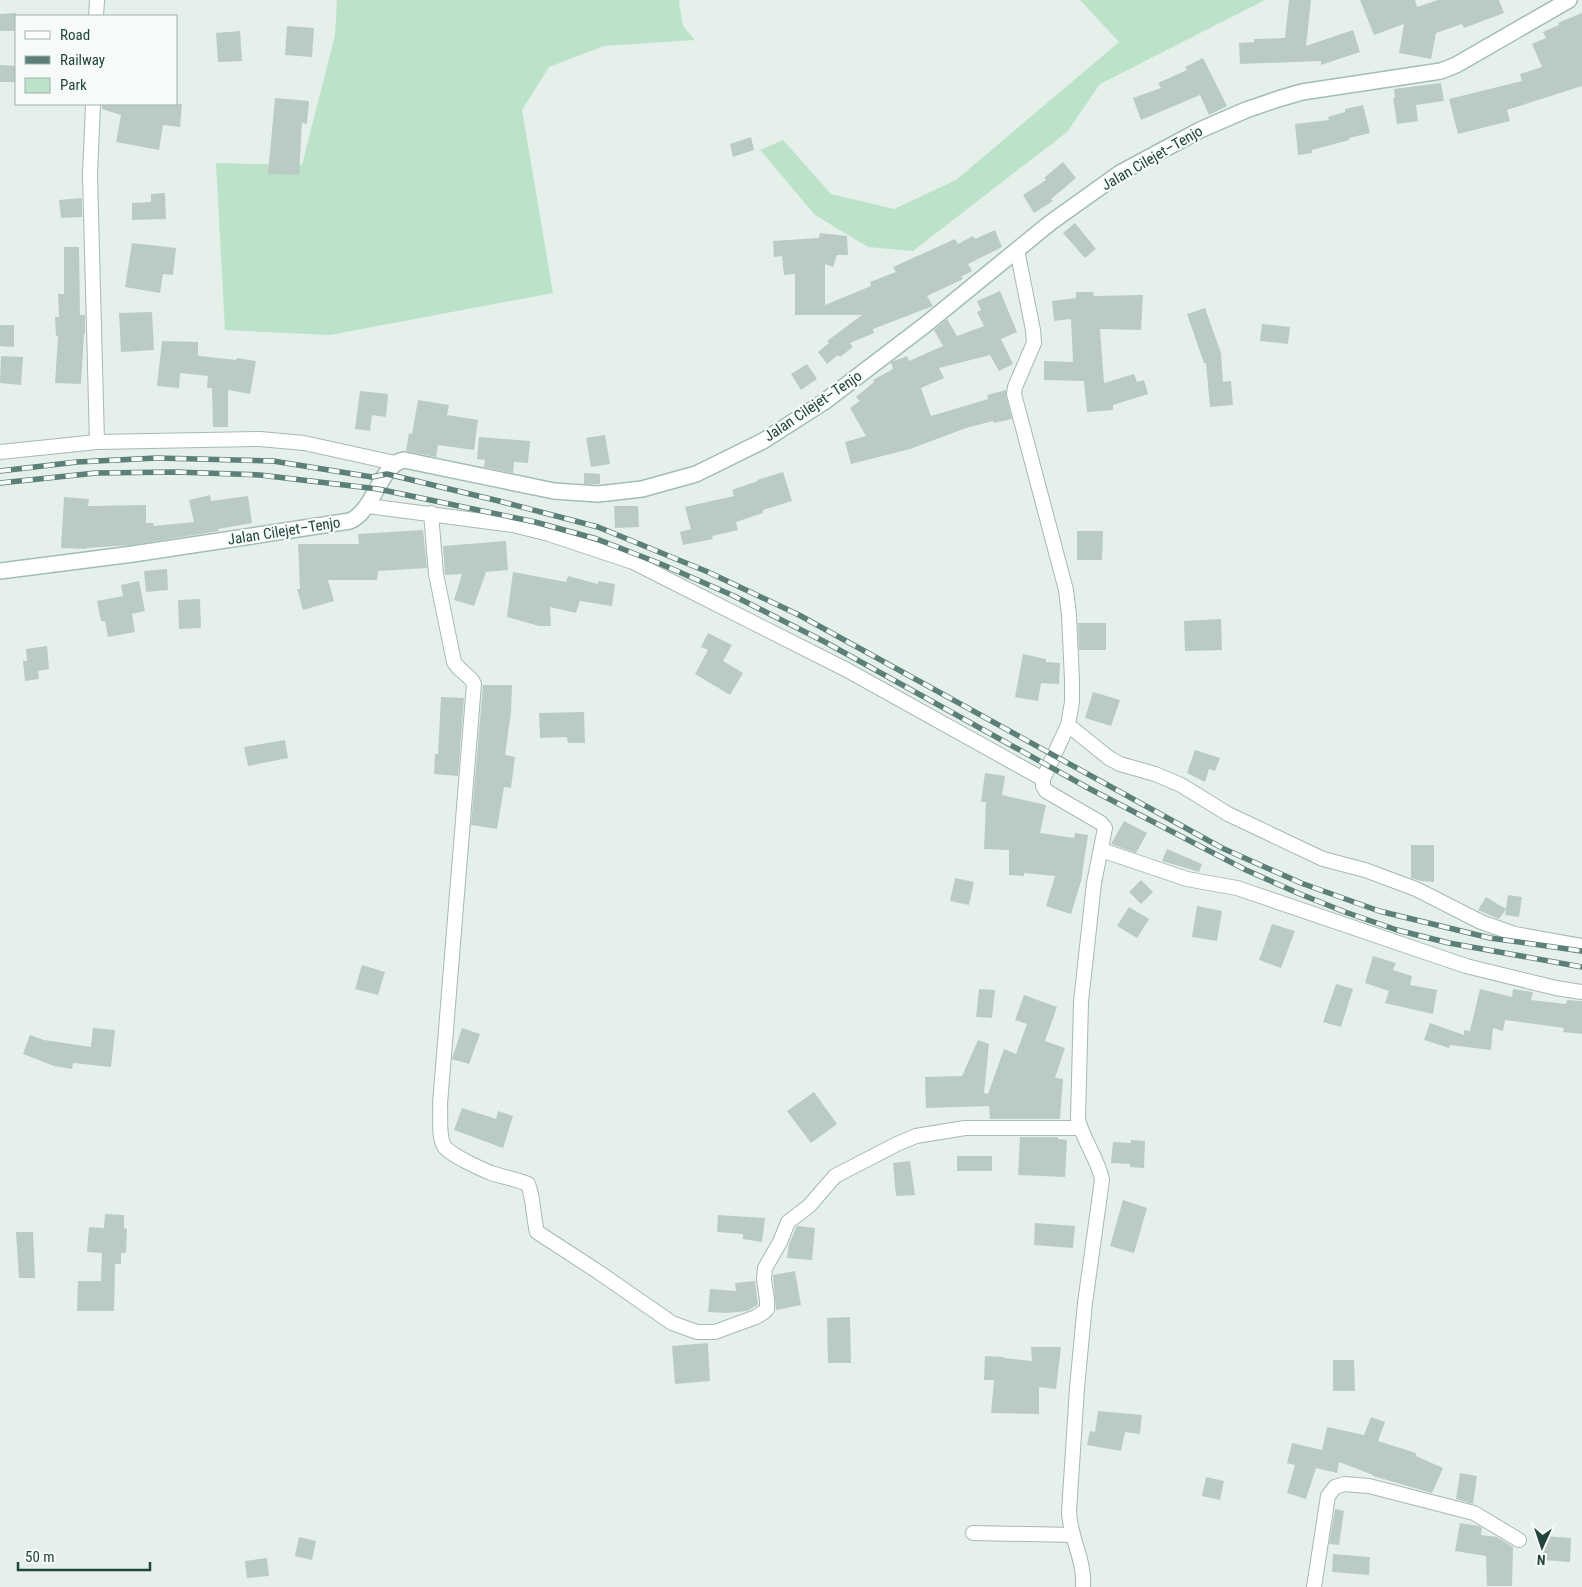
<svg xmlns="http://www.w3.org/2000/svg" width="1582" height="1587" font-family="'Roboto Condensed',sans-serif">
<rect width="100%" height="100%" fill="#e5f0eb"/>
<!-- green -->
<g fill="#bce2c9">
<path d="M337,0h343l-1,2 4,24 12,14 -91,6 -55,21 -27,43 31,183 -223,42 -105,-5 -9,-167 86,2 33,-130z"/>
<path d="M1080,0h185l-165,84 -33,48 -154,119 -45,-4 -53,-32 -55,-65 23,-10 48,54 63,15 62,-29 163,-138z"/>
</g>
<!-- building -->
<g fill="#bacbc5">
<path d="M1289,0h22l-5,46 47,-16 7,22 -39,13v-4l-81,3 -1,-21 15,-1v-3l31,-1z"/>
<path d="M1360,0h55l2,7 21,-7h61l5,13 -40,15 -2,-4 -26,9 -5,26 -32,-6 5,-29 -30,11z"/>
<path d="M16,13v18h-16v-17z"/>
<path d="M1582,13v73l-75,24 3,11 -52,13 -9,-35 73,-18 -2,-7 22,-7 -10,-23 14,-6 -3,-6 16,-7 -1,-2z"/>
<path d="M287,26l27,2 -2,29 -27,-2z"/>
<path d="M240,31l2,30 -24,1 -2,-29z"/>
<path d="M1203,58l24,48 -18,9 -9,-20 -59,25 -8,-22 28,-10 -3,-5 29,-13 -2,-3z"/>
<path d="M0,65l16,1v16h-16z"/>
<path d="M1441,83l3,18 -28,4 2,16 -21,3 -4,-26h2l-1,-9z"/>
<path d="M275,98l34,3 -2,23 -5,-1 -3,52 -31,-1z"/>
<path d="M102,104h80l-2,23 -17,-2 -4,25 -43,-8 5,-27 -19,-6z"/>
<path d="M1363,105l7,28 -21,5v2l-37,10v3l-14,2 -3,-31 34,-4 -1,-3 17,-5v-3z"/>
<path d="M751,137l3,13 -21,7 -3,-13z"/>
<path d="M1063,162l13,16 -25,21 2,2 -19,12 -11,-18 23,-15 -2,-2z"/>
<path d="M165,193l1,26 -34,1v-17l19,-1v-8z"/>
<path d="M82,198v19l-21,1 -2,-18z"/>
<path d="M1075,223l21,26 -11,9 -22,-25z"/>
<path d="M995,230l7,17 -34,17 4,7 -11,6 2,2 -36,17 6,10 -60,23 1,4 -24,10 3,4 -13,10 -2,-2 -11,9 -9,-12 11,-9 -2,-2 35,-26h-67v-41l-11,1 -2,-19 -8,1 -1,-16 46,-3 1,-5 27,3 1,19h-11l-4,12 -8,-3v41l46,-19 -1,-4 26,-10 -3,-5 62,-28 3,5 15,-8 2,3z"/>
<path d="M132,243l44,5 -3,27 -10,-1 -3,19 -35,-6z"/>
<path d="M64,247h15l1,68h5v19h-1l-3,50 -26,-1 3,-47h-2l-1,-19h4l-1,-23h6z"/>
<path d="M1000,291l17,41 -16,7 12,25 -14,7 -9,-16 -51,13 5,10 -23,10 10,28 57,-17 -1,-4 19,-5v6l6,23 -18,4 -1,-2 -27,7 -56,21 -59,15 -6,-22 21,-6 -16,-28 10,-7 -4,-4 18,-15 -1,-2 20,-11 -2,-7 16,-6 2,5 34,-15 -9,-16 13,-11 10,17 27,-10 -7,-14 4,-2 -4,-9z"/>
<path d="M1076,292h17l1,4 49,-1 -2,35 -41,-1 4,54 30,-9 3,8 7,-2 4,14 -35,11v5l-26,2 -3,-31 -40,-1v-19l29,1 -2,-43 -17,2 -2,-20 24,-3z"/>
<path d="M1205,308l16,45 2,29 8,-1 2,24 -23,2 -4,-44h-2l-17,-49z"/>
<path d="M152,312l2,38 -33,2 -2,-39z"/>
<path d="M1262,324l28,3 -2,17 -28,-3z"/>
<path d="M0,325h14v22l-14,-1z"/>
<path d="M162,341l36,1v13l2,1 36,4 1,-2 19,3 -6,33 -22,-4v37h-15l-1,-39h-5l1,-12 -28,-3 -1,15 -22,-2z"/>
<path d="M1,356l22,1 -2,28 -21,-2z"/>
<path d="M807,364l10,15 -16,11 -10,-16z"/>
<path d="M360,391l28,3 -2,23 -14,-2 -2,16 -15,-2z"/>
<path d="M418,400l31,5 -2,10 31,5 -4,30 -36,-5 -2,12 -30,-6 3,-18 3,1z"/>
<path d="M605,435l5,29 -19,3 -5,-29z"/>
<path d="M479,437l51,4 -2,22 -14,-1 -1,11 -29,-6 1,-7 -8,-1z"/>
<path d="M783,472l9,29 -29,9v3l-27,9 2,8 -26,6 1,3 -30,6 -3,-13 11,-3 -6,-22 49,-11 -2,-6 26,-9 -1,-1z"/>
<path d="M584,473l16,1v10h-16z"/>
<path d="M210,495l1,6 37,-5 4,27 -34,6 1,2 -87,14 -46,3v1l-25,-1 3,-51 25,2 -1,7 58,-1v18h7l1,3 40,-4 -5,-22z"/>
<path d="M614,506h24l1,21 -24,1z"/>
<path d="M423,530l4,38 -49,3 -1,9h-49l6,21 -31,9 -6,-21h3l-2,-45h61l-1,-10z"/>
<path d="M1077,531h26l-1,29h-25z"/>
<path d="M506,541l2,29 -22,2 -12,34 -20,-6 8,-26 -17,1 -2,-29z"/>
<path d="M167,569l1,21 -22,2 -2,-21z"/>
<path d="M513,572l53,10 2,-6 30,8v-3l17,3 -3,22 -32,-5 -4,12 -26,-6 1,19h-12l-32,-9z"/>
<path d="M139,581l6,30 -13,3 3,18 -27,5 -3,-16h-4l-4,-20 26,-5 -2,-11z"/>
<path d="M200,599l1,29 -22,1 -1,-29z"/>
<path d="M1221,619l1,31 -37,1 -1,-30z"/>
<path d="M1078,623h28v27h-27z"/>
<path d="M708,633l24,12 -9,16 20,12 -13,22 -35,-21 13,-24 -7,-3z"/>
<path d="M47,646l2,23 -11,2 1,8 -14,2 -2,-20h4l-1,-12z"/>
<path d="M1023,654l23,5v3l14,1 -1,21 -18,-1 -3,18 -23,-4z"/>
<path d="M483,685h29l-1,27 -6,43 10,2 -4,31 -7,-1 -7,42 -26,-4z"/>
<path d="M1093,692l27,8 -9,26 -26,-8z"/>
<path d="M441,697l23,1 -6,78 -24,-2 1,-20h3z"/>
<path d="M584,712l1,31h-17l-1,-6 -27,1 -1,-25z"/>
<path d="M285,740l3,18 -40,8 -4,-19z"/>
<path d="M1195,750l25,8 -5,13 -6,-2 -4,13 -18,-9z"/>
<path d="M985,773l20,3 -3,19 44,10 -6,28 34,5 1,-5 13,2 -7,46 -10,33 -25,-8 9,-30 -31,-3v3l-15,-1v-25l-25,-1 2,-47h-5z"/>
<path d="M1124,821l23,12 -11,20 -25,-9z"/>
<path d="M1411,845h23v37l-13,-1 -10,-3z"/>
<path d="M1167,849l35,15 -3,8 -37,-11z"/>
<path d="M955,878l19,4 -5,23 -19,-4z"/>
<path d="M1141,880l12,12 -12,12 -12,-12z"/>
<path d="M1508,895l14,2 -3,20 -14,-2z"/>
<path d="M1486,897l20,12 -7,10 -21,-9z"/>
<path d="M1197,906l25,5 -5,30 -25,-4z"/>
<path d="M1129,907l20,12 -12,19 -20,-12z"/>
<path d="M1272,924l23,7 -14,37 -22,-8z"/>
<path d="M1373,956l23,7 -3,7 19,6 -2,9 27,5 -4,24 -48,-11 4,-12 -24,-8z"/>
<path d="M362,965l23,7 -7,23 -23,-6z"/>
<path d="M1336,984l17,5 -12,38 -18,-5z"/>
<path d="M979,989l16,1 -3,28 -16,-1z"/>
<path d="M1480,989l32,8 1,-8 20,3 -2,8 35,4 1,-4 15,1v33l-19,-2 1,-4 -59,-8 -2,11 -10,-3 -2,22 -41,-5 -1,3 -25,-8 6,-17 34,12v-5l6,1z"/>
<path d="M1024,995l33,12 -12,34 20,7 -10,30 8,1 -3,40h-70l-1,-13 -63,2 -1,-31 37,-1 16,-36 11,4 -5,49 4,1 16,-45 12,5 11,-30 -12,-4z"/>
<path d="M93,1028l22,2 -4,37 -38,-4 -1,6 -18,-3 -31,-12 7,-19 14,5 47,7z"/>
<path d="M462,1028l18,6 -11,30 -17,-5z"/>
<path d="M814,1092l23,32 -26,19 -24,-32z"/>
<path d="M462,1108l34,11 2,-8 15,5 -10,32 -49,-18z"/>
<path d="M1020,1137h38v2l9,1 -2,37 -47,-2z"/>
<path d="M1131,1140l14,1 -1,27 -14,-1v-3l-19,-1 2,-21 18,1z"/>
<rect x="957" y="1156" width="35" height="15"/>
<path d="M910,1161l5,34 -19,1 -3,-33z"/>
<path d="M1123,1200l24,8 -13,45 -24,-7z"/>
<path d="M105,1214l19,1v13l3,1 -1,24h-5v11h-6l-1,47h-37l1,-30h23l1,-28 -15,-1 2,-25 15,1z"/>
<path d="M718,1215l47,3 -3,24 -19,-3v-5l-26,-2z"/>
<path d="M1035,1223l40,3 -2,22 -39,-3z"/>
<path d="M797,1226l18,2 -3,32 -25,-2 2,-14z"/>
<path d="M16,1232h17l2,46h-16z"/>
<path d="M795,1271l6,34 -25,5 -3,-35z"/>
<path d="M755,1281l3,24 -11,6 -20,2 -19,-1 2,-23 26,2 -1,-8z"/>
<path d="M850,1317l1,46h-23l-1,-45z"/>
<path d="M708,1343l2,38 -35,3 -3,-38z"/>
<path d="M1031,1347h30l-5,42 -17,-2v27l-48,-1 3,-33h-10l1,-24 19,1v1l28,3z"/>
<path d="M1333,1360h21l1,31h-22z"/>
<path d="M1098,1411l44,4 -2,19 -15,-2 -4,19 -34,-6 3,-14 5,1z"/>
<path d="M1371,1417l14,5 -7,19 38,12v3l27,12 -11,25 -59,-17v-1l-34,-13 -2,11 -21,-5 -10,31 -19,-6 8,-28 -8,-2 5,-20 30,7 5,-23 37,8z"/>
<path d="M1460,1473l17,3 -4,28 -17,-5z"/>
<path d="M1206,1477l18,4 -4,19 -18,-4z"/>
<path d="M1335,1509l9,2 -5,34 -10,-1z"/>
<path d="M1460,1523l19,3 3,2 -1,7 16,2 16,10 -1,39h-25l-1,-30 -31,-5z"/>
<path d="M1544,1536l27,2 -1,24 -28,-2z"/>
<path d="M299,1537l17,4 -4,19 -17,-4z"/>
<path d="M1333,1554l37,3 -1,18 -37,-3z"/>
<path d="M267,1558l2,18 -22,2 -2,-17z"/>
</g>
<g fill="none" stroke-linecap="round" stroke-linejoin="round">
<!-- minor casing -->
<g stroke="#a6b9b3" stroke-width="16">
<g id="minor">
<path d="M96,16l1,-16"/>
<path d="M93,104l-3,71 7,267"/>
<path d="M1017,250l16,80 1,13 -19,44 -1,7 52,196 3,25 3,65v22l-4,23 -25,54v7l3,5 55,32 4,5 -11,55 -13,119 -3,117c5,22 20,39 24,61l-17,123 -8,85 -8,124c1,26 16,48 14,75"/>
<path d="M0,452l97,-10 163,-3 44,4 91,20"/>
<path d="M368,506l145,19 36,9 84,28 214,108 196,109"/>
<path d="M431,513l5,61 18,88c5,9 16,13 20,22l-34,420c1,13 -2,31 4,42 6,9 37,23 47,27 12,4 25,6 37,11 6,16 5,32 9,48l60,39 75,52 25,9h18l41,-15 8,-5 3,-3v-9l-3,-21 1,-11 15,-26 8,-20 21,-16 26,-30 62,-32 19,-8 49,-8h115"/>
<path d="M1068,725l41,33 11,6 35,10 26,11 47,29 95,45 42,11 51,19 65,33 34,12 67,12"/>
<path d="M1101,850l86,29 50,9 229,78 90,22 26,4"/>
<path d="M973,1533l100,2"/>
<path d="M1314,1587l14,-91 7,-9 9,-3 25,2 105,27 45,27"/>
</g>
</g>
<!-- secondary casing -->
<g stroke="#a2bdb5" stroke-width="18">
<path id="secondary" d="M0,571l133,-17 217,-33c25,-11 30,-57 54,-61l150,31 44,3 44,-5 54,-15 67,-33 61,-39 101,-77 125,-102 70,-50 80,-43 46,-20 32,-11 24,-7 139,-21 15,-6 113,-65"/>
</g>
<!-- minor -->
<use href="#minor" stroke="#fff" stroke-width="14"/>
<!-- secondary -->
<use href="#secondary" stroke="#fff" stroke-width="15"/>
<!-- rail casing -->
<g stroke="#5c7f78" stroke-width="5.5">
<g id="rail">
<path d="M0,471l77,-9 80,-4 116,3 99,16 15,-3 112,27 99,26 110,45 91,43 423,233 79,35 78,28 111,27 92,13"/>
<path d="M0,483l96,-10 80,-1 84,3 118,14 157,33 62,17 64,25 73,32 91,46 265,147 156,81 54,24 45,18 52,18 52,13 133,24"/>
</g>
</g>
<!-- rail -->
<use href="#rail" stroke="#f6fbf9" stroke-width="4" stroke-dasharray="11" stroke-linecap="butt"/>
</g>
<g text-anchor="middle" stroke-width="4.5" stroke-linejoin="round" paint-order="stroke">
<!-- street labels -->
<g font-size="15" fill="#21443d" stroke="#f6fbf9">
<text transform="translate(1152 158) rotate(-30)" y="5">Jalan Cilejet–Tenjo</text>
<text transform="translate(813 406) rotate(-34)" y="5">Jalan Cilejet–Tenjo</text>
<text transform="translate(284 531) rotate(-9)" y="5">Jalan Cilejet–Tenjo</text>
</g>
</g>
<!-- legend -->
<rect x="15" y="15" width="162" height="90" fill="#f6fbf9" stroke="#a1b2ae"/>
<rect x="25" y="31" width="25" height="8" fill="#ffffff" stroke="#a1b2ae"/>
<text x="60" y="40" font-size="15" fill="#21443d">Road</text>
<rect x="25" y="56" width="25" height="8" fill="#5c7f78" stroke="#a1b2ae"/>
<text x="60" y="65" font-size="15" fill="#21443d">Railway</text>
<rect x="25" y="78" width="25" height="15" fill="#bce2c9" stroke="#a1b2ae"/>
<text x="60" y="90" font-size="15" fill="#21443d">Park</text>
<!-- north arrow -->
<g transform="translate(1542 1547) rotate(183)" stroke="#f6fbf9" stroke-width="4" paint-order="stroke">
<path d="M0-4L9 19L0 12L-9 19Z" fill="#21443d"/>
<text y="-8" font-size="14" font-weight="bold" text-anchor="middle" fill="#21443d">N</text>
</g>
<!-- scale -->
<path d="M18 1562v8h132v-8" fill="none" stroke="#21443d" stroke-width="2.5"/>
<text x="25" y="1562" font-size="15" fill="#21443d" stroke="#f6fbf9" stroke-width="4" paint-order="stroke">50 m</text>
</svg>
